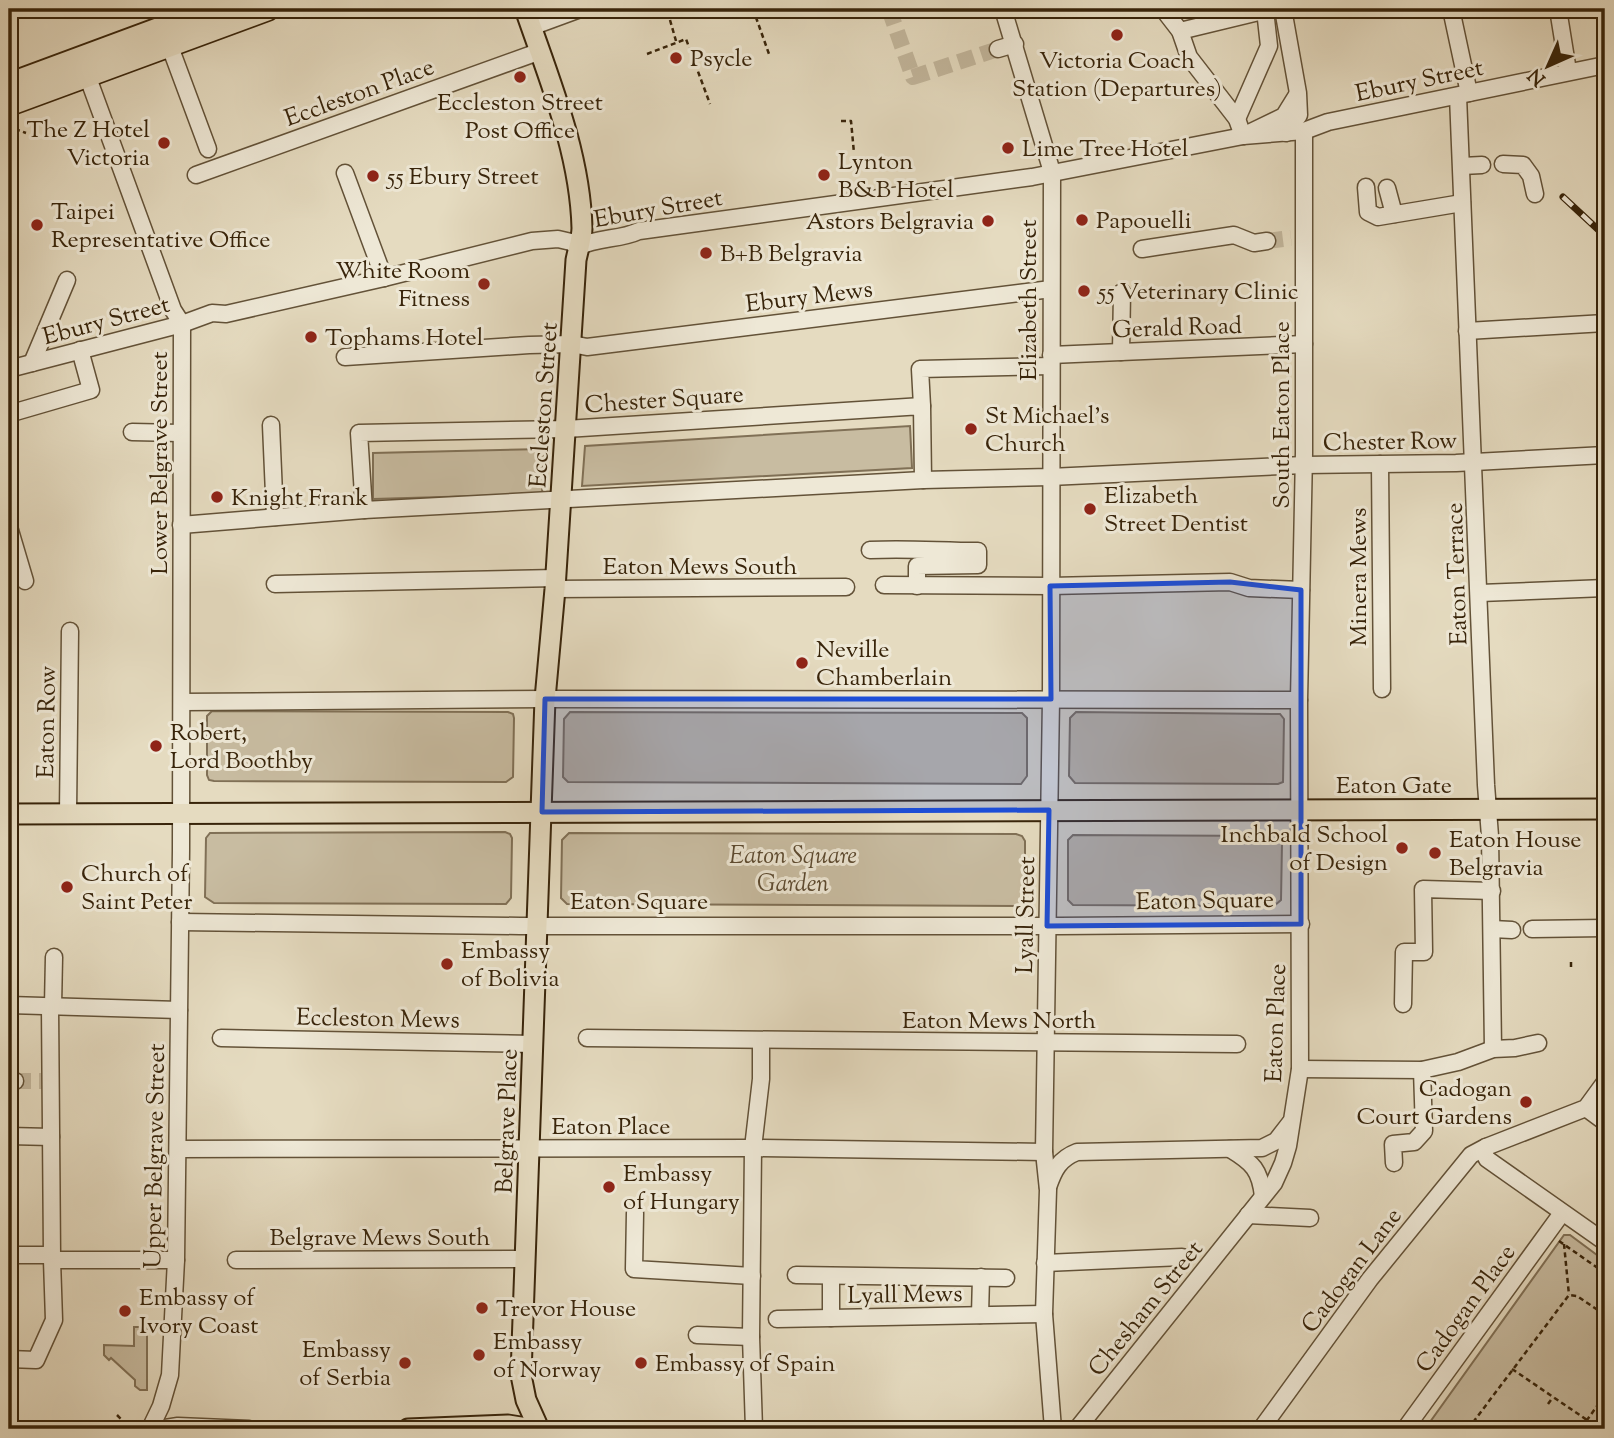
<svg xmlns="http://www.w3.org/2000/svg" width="1614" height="1438" font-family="'Sorts Mill Goudy',serif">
<rect width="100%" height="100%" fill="#e5dbc0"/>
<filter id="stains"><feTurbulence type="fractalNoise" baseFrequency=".00286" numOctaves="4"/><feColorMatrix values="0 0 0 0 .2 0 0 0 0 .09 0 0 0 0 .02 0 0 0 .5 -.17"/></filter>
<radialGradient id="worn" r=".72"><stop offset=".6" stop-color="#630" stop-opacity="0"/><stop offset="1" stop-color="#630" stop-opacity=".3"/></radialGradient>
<!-- green -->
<g fill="#c8bca1" stroke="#807056" stroke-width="2">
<path d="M910,426l2,42 -330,18 3,-40z"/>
<path d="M544,449l-2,45 -169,5v-46z"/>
<path d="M212,711l296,1 5,2 1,4 -1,59 -7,5 -292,-1 -5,-1 -2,-5v-59z"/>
<path d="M570,712l452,1 5,5v58l-6,8 -453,-2 -5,-5 1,-58z"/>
<path d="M1076,712l204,2 4,5 -1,63 -5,2 -203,-1 -6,-7 1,-58z"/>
<path d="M505,832l5,2 2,4 -1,60 -5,6 -292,-1 -9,-6 1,-59 4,-5z"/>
<path d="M569,833l447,1 6,2 3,5v59l-6,6 -452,-2 -6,-6 1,-58z"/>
<path d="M1073,835l204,1 5,7 -1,57 -7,6 -201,-1 -5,-5v-60z"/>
<path d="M1564,1235h6l35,26v168h-180z"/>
<path d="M134,1327h13v63h-7l-5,-4v-6l-24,-22 -2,2 -5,-5v-10l30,1z"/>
</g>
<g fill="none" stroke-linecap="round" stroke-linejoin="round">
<!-- minor-tunnel -->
<g stroke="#c2b69c" stroke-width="16" stroke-dasharray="16 8" stroke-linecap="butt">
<path d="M889,9l24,68 85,-28"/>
<path d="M1267,241l24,-3"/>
<path d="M15,1081h36"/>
</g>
<!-- minor casing -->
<g stroke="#635238" stroke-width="19">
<g id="minor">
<path d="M1003,9l49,163 -1,527 -7,453 4,38 -4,124 9,115"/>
<path d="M1163,9l17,22 9,26 48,62 6,17"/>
<path d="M1283,9l15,84 1,22 -13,18"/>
<path d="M1451,9l18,84"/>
<path d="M1558,9l10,62"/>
<path d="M531,27l49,-18"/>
<path d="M1180,31l91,-22"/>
<path d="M169,44l39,105"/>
<path d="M998,49l17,-5"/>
<path d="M87,75l86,235 9,14 -1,526 -5,410 -6,115 -9,31 -11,23"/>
<path d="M1458,96l28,689 4,51 3,213"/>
<path d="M1237,119l32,-73 -4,-36"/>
<path d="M1251,132l33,-16 13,-21"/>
<path d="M1503,164l20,1 8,11 4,18"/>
<path d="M1462,166l20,-1"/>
<path d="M345,173l39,105"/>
<path d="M196,175l342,-123"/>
<path d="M1366,187l2,25 10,5 84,-14"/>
<path d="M1387,188l7,26"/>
<path d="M1142,249l92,-14 20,8 13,-2"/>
<path d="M1467,331l138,-8"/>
<path d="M1121,352l1,-60"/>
<path d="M1051,355l253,-11"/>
<path d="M345,357l184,-12 43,-1 15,3 464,-58"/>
<path d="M32,363l35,-83"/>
<path d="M9,369l173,-45 30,-11 14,1 158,-36 148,-37 26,-2 13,3 7,5c20,-10 42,-7 61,-16l393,-54 211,-41 61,-5 24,-9 277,-57"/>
<path d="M9,404l3,9 79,-23 -11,-40"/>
<path d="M922,406l1,74 -559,30 -5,-77 207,-4z"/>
<path d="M922,406l-2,-37 131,-3"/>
<path d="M271,425l4,92"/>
<path d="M132,432l48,1"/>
<path d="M1380,464l2,225"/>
<path d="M923,480l127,-3 254,-12 152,-2 149,-8"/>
<path d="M181,525l183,-15"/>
<path d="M9,527l16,54"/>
<path d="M870,550c36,-2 71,1 108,1v14l-61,1v20"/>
<path d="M275,584l281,-6"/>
<path d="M884,585l166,1 180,-4 19,6 52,2"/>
<path d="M555,589l291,-2"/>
<path d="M1480,593l125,-5"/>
<path d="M182,702l363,-3 754,1"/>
<path d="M68,814l2,-183"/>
<path d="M180,922l340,4h540l241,-2"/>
<path d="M1492,929l20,1"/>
<path d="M1532,929l73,-1"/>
<path d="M1403,1004l1,-52h20l-1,-63 69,2"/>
<path d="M9,1005l170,5"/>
<path d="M50,1006l2,249"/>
<path d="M53,1006l1,-49"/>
<path d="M221,1038l312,6"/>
<path d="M587,1038l650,6"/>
<path d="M1300,1069l122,1 36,-8 35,-13 22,-1 23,-5"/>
<path d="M9,1081h6"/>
<path d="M1586,1108l19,14"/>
<path d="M9,1136l42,1"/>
<path d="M1486,1147l-2,6 3,6 118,83"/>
<path d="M178,1149l575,-1 291,4"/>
<path d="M1230,1149c23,14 30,21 33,47"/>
<path d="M1394,1163l-1,-19 21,-2 10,-11 -2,-61"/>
<path d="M1048,1187c6,-17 11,-28 29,-35l185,-4 14,-7 14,-18"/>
<path d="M635,1213l-1,56 118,7"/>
<path d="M1248,1215l62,3"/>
<path d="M9,1255h43v5h124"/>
<path d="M236,1260l289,-1"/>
<path d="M1045,1263l137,-6"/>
<path d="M796,1275l210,3"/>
<path d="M980,1315l1,-38"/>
<path d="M831,1318v-42"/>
<path d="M777,1319l267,-5"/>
<path d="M697,1335l54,2"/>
<path d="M9,1359l27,1 18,-40 -2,-60"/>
<path d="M159,1429l19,-3 71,3"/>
<path d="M754,1429l-3,-92 2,-189 8,-69v-38"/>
<path d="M1077,1429l197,-246 9,-20 5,-17 12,-77 -1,-369 5,-247v-322"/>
<path d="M1261,1429l109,-150 101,-124 15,-8 100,-39 19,-26"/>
<path d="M1405,1429l157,-216"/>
</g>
</g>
<!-- major casing -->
<g stroke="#38240a" stroke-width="23">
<g id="major">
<path d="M525,9c24,70 55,143 57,219 0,10 -4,22 -6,32l-21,329 -10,110 -24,676 5,25 13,29"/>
<path d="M9,83l200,-74"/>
<path d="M9,814l1596,-5"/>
<path d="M408,1429l100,-4 25,4"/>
</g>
</g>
<!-- highway casing -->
<g stroke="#38240a" stroke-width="26">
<path id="highway" d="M9,104l258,-95"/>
</g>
<!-- path -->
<g stroke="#38240a" stroke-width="2.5" stroke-dasharray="5 3.5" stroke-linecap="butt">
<path d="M753,9l16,45"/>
<path d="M670,20l6,21"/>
<path d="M647,54l39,-15 24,65"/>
<path d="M841,121h10l3,32"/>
<path d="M15,129l11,4"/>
<path d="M1571,962v6"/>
<path d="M1559,1241l46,32"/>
<path d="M1564,1244l5,51"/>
<path d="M1512,1369l75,51"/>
<path d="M1548,1404l5,-7"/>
<path d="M117,1415l10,10"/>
<path d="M1468,1429l101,-134 8,1 28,19"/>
<path d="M1584,1429l3,-9 18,-25"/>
</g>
<!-- minor -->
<use href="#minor" stroke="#eee8d6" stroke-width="16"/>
<!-- major -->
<use href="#major" stroke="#e5dbc0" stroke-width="19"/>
<!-- highway -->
<use href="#highway" stroke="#e5dbc0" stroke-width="23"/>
<!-- rail casing -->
<g stroke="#38240a" stroke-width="7">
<g id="rail">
<path d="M1198,9l24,6"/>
<path d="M1563,197l42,39"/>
</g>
</g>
<!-- rail -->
<use href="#rail" stroke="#eee8d6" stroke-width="4.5" stroke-dasharray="13" stroke-linecap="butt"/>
</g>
<!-- marked area -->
<path fill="#1d4ed8" fill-opacity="0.2" stroke="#1d4ed8" stroke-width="5" stroke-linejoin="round" d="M1230,582l71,8v334l-254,2 2,-116 -507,2 3,-113h506l-1,-113z"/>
<!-- markers -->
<g fill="#8f2418" stroke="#eee8d6" stroke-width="2.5">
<circle cx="1117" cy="35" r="7"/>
<circle cx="676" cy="58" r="7"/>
<circle cx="520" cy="77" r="7"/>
<circle cx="164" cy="143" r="7"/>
<circle cx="1008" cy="148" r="7"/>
<circle cx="824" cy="175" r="7"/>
<circle cx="373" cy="176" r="7"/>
<circle cx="1082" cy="220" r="7"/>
<circle cx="988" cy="221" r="7"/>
<circle cx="37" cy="225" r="7"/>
<circle cx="706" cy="253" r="7"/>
<circle cx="484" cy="284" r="7"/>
<circle cx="1084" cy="291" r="7"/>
<circle cx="311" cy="337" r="7"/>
<circle cx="971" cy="429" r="7"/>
<circle cx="217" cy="497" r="7"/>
<circle cx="1090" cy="509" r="7"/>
<circle cx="802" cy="663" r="7"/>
<circle cx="156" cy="746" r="7"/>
<circle cx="1402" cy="848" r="7"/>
<circle cx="1435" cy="853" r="7"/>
<circle cx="67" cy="887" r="7"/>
<circle cx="447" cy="964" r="7"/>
<circle cx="1526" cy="1102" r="7"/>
<circle cx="609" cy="1187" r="7"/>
<circle cx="482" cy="1308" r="7"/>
<circle cx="125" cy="1311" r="7"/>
<circle cx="479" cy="1355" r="7"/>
<circle cx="405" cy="1363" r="7"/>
<circle cx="641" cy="1363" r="7"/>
</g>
<g text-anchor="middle" stroke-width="6" stroke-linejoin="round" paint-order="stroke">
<!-- poi labels -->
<g font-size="24" fill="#38240a" stroke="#eee8d6" text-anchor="start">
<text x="690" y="66">Psycle</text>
<text x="1117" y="68" text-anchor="middle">Victoria Coach<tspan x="1117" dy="28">Station (Departures)</tspan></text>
<text x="520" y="110" text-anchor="middle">Eccleston Street<tspan x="520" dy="28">Post Office</tspan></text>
<text x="150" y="137" text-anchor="end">The Z Hotel<tspan x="150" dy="28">Victoria</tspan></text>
<text x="1022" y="156">Lime Tree Hotel</text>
<text x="838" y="169">Lynton<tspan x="838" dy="28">B&amp;B Hotel</tspan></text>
<text x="387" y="184">55 Ebury Street</text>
<text x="51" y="219">Taipei<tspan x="51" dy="28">Representative Office</tspan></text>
<text x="1096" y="228">Papouelli</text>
<text x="974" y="229" text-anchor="end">Astors Belgravia</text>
<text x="720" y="261">B+B Belgravia</text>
<text x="470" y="278" text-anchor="end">White Room<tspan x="470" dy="28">Fitness</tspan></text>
<text x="1098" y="299">55 Veterinary Clinic</text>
<text x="325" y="345">Tophams Hotel</text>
<text x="985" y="423">St Michael's<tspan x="985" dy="28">Church</tspan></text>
<text x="1104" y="503">Elizabeth<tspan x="1104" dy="28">Street Dentist</tspan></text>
<text x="231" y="505">Knight Frank</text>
<text x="816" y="657">Neville<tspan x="816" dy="28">Chamberlain</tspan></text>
<text x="170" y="740">Robert,<tspan x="170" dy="28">Lord Boothby</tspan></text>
<text x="1388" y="842" text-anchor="end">Inchbald School<tspan x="1388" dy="28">of Design</tspan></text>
<text x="1449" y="847">Eaton House<tspan x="1449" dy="28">Belgravia</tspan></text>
<text x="81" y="881">Church of<tspan x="81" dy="28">Saint Peter</tspan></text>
<text x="461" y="958">Embassy<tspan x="461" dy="28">of Bolivia</tspan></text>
<text x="1512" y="1096" text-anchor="end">Cadogan<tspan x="1512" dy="28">Court Gardens</tspan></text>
<text x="623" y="1181">Embassy<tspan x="623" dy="28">of Hungary</tspan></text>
<text x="139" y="1305">Embassy of<tspan x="139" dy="28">Ivory Coast</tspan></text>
<text x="496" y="1316">Trevor House</text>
<text x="493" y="1349">Embassy<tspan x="493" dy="28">of Norway</tspan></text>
<text x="391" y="1357" text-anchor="end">Embassy<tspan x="391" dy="28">of Serbia</tspan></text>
<text x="655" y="1371">Embassy of Spain</text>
</g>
<!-- street labels -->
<g font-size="24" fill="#38240a" stroke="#eee8d6">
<text transform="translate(1419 80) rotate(-12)" y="8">Ebury Street</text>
<text transform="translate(359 92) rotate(-20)" y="8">Eccleston Place</text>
<text transform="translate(658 208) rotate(-10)" y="8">Ebury Street</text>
<text transform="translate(809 296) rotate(-7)" y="8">Ebury Mews</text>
<text transform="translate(1028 300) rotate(-90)" y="8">Elizabeth Street</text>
<text transform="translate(106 320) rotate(-15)" y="8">Ebury Street</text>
<text transform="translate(1177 327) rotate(-2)" y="8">Gerald Road</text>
<text transform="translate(664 399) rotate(-4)" y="8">Chester Square</text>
<text transform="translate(543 405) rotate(-86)" y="8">Eccleston Street</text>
<text transform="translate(1281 415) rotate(-90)" y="8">South Eaton Place</text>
<text transform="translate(1390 441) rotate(-1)" y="8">Chester Row</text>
<text transform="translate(159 463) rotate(-90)" y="8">Lower Belgrave Street</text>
<text x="700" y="574">Eaton Mews South</text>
<text transform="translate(1456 574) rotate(-92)" y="8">Eaton Terrace</text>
<text transform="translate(1358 577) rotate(-90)" y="8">Minera Mews</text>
<text transform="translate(46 722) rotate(-89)" y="8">Eaton Row</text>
<text x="1394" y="793">Eaton Gate</text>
<text transform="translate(1205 900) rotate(-1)" y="8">Eaton Square</text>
<text x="639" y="909">Eaton Square</text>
<text transform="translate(1025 915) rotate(-89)" y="8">Lyall Street</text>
<text transform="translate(378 1018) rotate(1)" y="8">Eccleston Mews</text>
<text x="999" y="1028">Eaton Mews North</text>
<text transform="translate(1275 1023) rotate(-88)" y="8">Eaton Place</text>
<text transform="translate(506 1121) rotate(-88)" y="8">Belgrave Place</text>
<text x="611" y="1134">Eaton Place</text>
<text transform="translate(154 1156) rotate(-89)" y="8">Upper Belgrave Street</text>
<text x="380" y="1245">Belgrave Mews South</text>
<text transform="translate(1351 1270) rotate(-53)" y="8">Cadogan Lane</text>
<text transform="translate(905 1294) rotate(-1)" y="8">Lyall Mews</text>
<text transform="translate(1145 1308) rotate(-51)" y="8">Chesham Street</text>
<text transform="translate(1465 1308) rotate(-54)" y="8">Cadogan Place</text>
</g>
<!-- park labels -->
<g font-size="24" font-style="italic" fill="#5c4a30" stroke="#eee8d6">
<text x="793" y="863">Eaton Square<tspan x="793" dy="28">Garden</tspan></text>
</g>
</g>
<!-- margin -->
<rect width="1614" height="1438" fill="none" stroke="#e5dbc0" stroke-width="35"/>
<rect x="10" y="10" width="1593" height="1417" fill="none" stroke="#38240a" stroke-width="3.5"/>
<rect x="18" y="18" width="1579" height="1403" fill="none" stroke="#38240a" stroke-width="2"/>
<!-- north arrow -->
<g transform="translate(1548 66) rotate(225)" stroke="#eee8d6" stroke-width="5" paint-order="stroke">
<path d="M0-5L12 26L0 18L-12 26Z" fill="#38240a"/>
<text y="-10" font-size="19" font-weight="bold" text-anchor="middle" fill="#38240a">N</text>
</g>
<rect width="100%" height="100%" filter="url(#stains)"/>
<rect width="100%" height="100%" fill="url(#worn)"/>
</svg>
